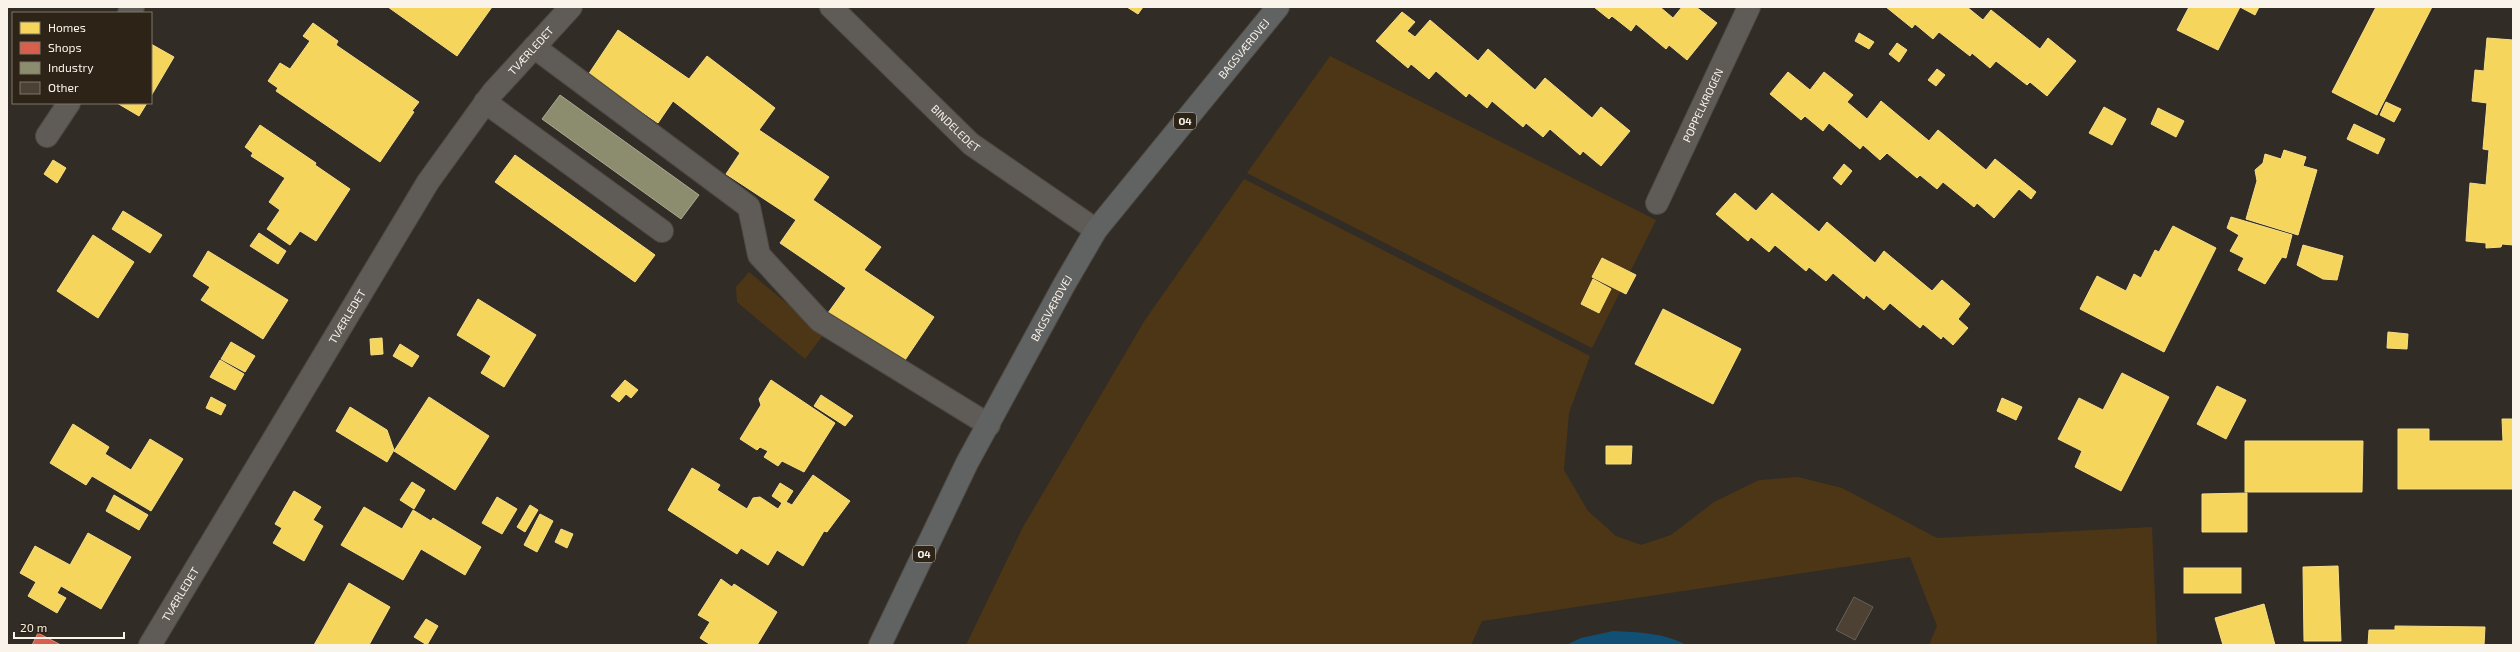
<svg xmlns="http://www.w3.org/2000/svg" width="2520" height="652" font-family="'Exo 2',sans-serif">
<rect width="100%" height="100%" fill="#312c25"/>
<!-- green -->
<g fill="#4d3616">
<path d="M1330,56l326,164 -64,128 -345,-175z"/>
<path d="M1244,179l346,177 -21,57 -5,57 24,41 28,25 25,9 30,-10 43,-33 45,-22 39,-3 44,11 95,50 215,-11 5,118h-228l8,-19 -27,-69 -428,64 -11,24h-505l57,-118 122,-207z"/>
<path d="M749,272l75,62 -19,25 -68,-57 -1,-15z"/>
</g>
<!-- water -->
<path fill="#124f75" d="M1613,631c26,1 51,2 74,14h-121l15,-7z"/>
<!-- homes -->
<g fill="#f6d55c" stroke="#f7de87">
<path d="M388,7h104l-35,49z"/>
<path d="M1127,7h16l-5,7z"/>
<path d="M1594,7h66l13,11 9,-11h14l21,16 -30,37 -18,-15 -3,4 -30,-25 -5,7 -19,-15 -3,3z"/>
<path d="M1886,7h81l16,13 8,-10 49,39 8,-11 28,23 -29,35 -17,-14 -3,3 -31,-24 -6,7 -18,-15 -2,3 -31,-24 -6,7 -18,-15 -3,4z"/>
<path d="M2189,7h70l-4,8 -15,-8 -22,43 -41,-20z"/>
<path d="M2376,7h56l-55,108 -45,-23z"/>
<path d="M1402,12l13,10 -8,9 8,6 15,-17 48,41 10,-12 47,41 10,-12 47,40 9,-11 29,24 -29,35 -18,-15 -3,4 -30,-26 -7,8 -17,-14 -3,4 -31,-26 -5,7 -18,-15 -3,4 -30,-26 -7,8 -18,-15 -3,4 -32,-27z"/>
<path d="M313,23l25,18 -2,4 83,57 -7,9 2,1 -34,50 -104,-71 2,-3 -10,-7 12,-18 10,6 20,-28 -7,-5z"/>
<path d="M618,30l71,49 18,-23 68,52 -16,22 70,47 -16,23 68,47 -17,23 70,47 -31,46 -75,-50 18,-25 -66,-45 16,-23 -70,-46 14,-21 -67,-52 -15,22 -70,-48z"/>
<path d="M1859,33l15,9 -5,7 -14,-8z"/>
<path d="M2487,38l26,2v205l-11,-1 -1,3 -15,1v-5l-20,-2 4,-58 16,2 3,-35 -6,-1 4,-46 -15,-2 3,-31 9,1z"/>
<path d="M1897,43l10,7 -8,12 -10,-8z"/>
<path d="M151,44l23,13 -23,39z"/>
<path d="M1937,69l8,6 -9,11 -8,-6z"/>
<path d="M1788,72l22,18 14,-18 29,23 -6,7 20,17 14,-18 48,40 9,-11 48,40 9,-11 41,33 -5,7 -12,-10 -25,29 -17,-15 -3,4 -31,-25 -6,7 -17,-14 -3,3 -30,-25 -7,7 -17,-15 -3,4 -31,-26 -6,8 -18,-15 -4,4 -31,-26z"/>
<path d="M2386,102l15,7 -7,13 -14,-7z"/>
<path d="M117,103h30l-8,13z"/>
<path d="M2104,107l22,12 -14,26 -23,-12z"/>
<path d="M2158,108l26,13 -8,16 -25,-13z"/>
<path d="M2354,124l31,15 -7,15 -31,-15z"/>
<path d="M260,125l56,38 -1,2 35,24 -34,52 -16,-10 -10,14 -23,-16 13,-19 -11,-8 16,-24 -34,-22 2,-3 -8,-6z"/>
<path d="M2284,150l22,7 -3,9 14,4 -19,65 -52,-16 11,-38 -2,-11 8,-7 2,-9 16,5z"/>
<path d="M515,155l140,100 -20,27 -140,-100z"/>
<path d="M53,160l13,8 -9,15 -13,-9z"/>
<path d="M1844,164l8,7 -11,14 -8,-7z"/>
<path d="M1735,193l21,18 16,-18 47,39 8,-10 48,41 9,-12 48,40 10,-11 28,24 -12,15 10,9 -15,17 -10,-9 -2,3 -18,-15 -3,4 -30,-25 -6,7 -18,-15 -2,4 -31,-26 -7,8 -17,-14 -3,4 -31,-26 -6,7 -18,-15 -3,4 -32,-27z"/>
<path d="M123,211l39,24 -12,18 -38,-24z"/>
<path d="M2231,217l61,18 -6,23 -4,-1 -17,27 -27,-14 6,-12 -14,-7 9,-16 -12,-7z"/>
<path d="M2173,226l43,22 -52,104 -84,-43 17,-33 29,15 8,-17 7,4 14,-28 4,2z"/>
<path d="M259,233l27,18 -8,13 -28,-18z"/>
<path d="M93,235l41,27 -36,56 -41,-27z"/>
<path d="M2303,245l40,11 -6,24 -14,-1 -26,-14z"/>
<path d="M208,251l80,49 -25,39 -62,-39 9,-13 -17,-11z"/>
<path d="M1602,258l34,17 -10,19 -34,-17z"/>
<path d="M1593,279l18,10 -12,24 -18,-9z"/>
<path d="M478,299l58,36 -32,52 -23,-14 10,-17 -34,-21z"/>
<path d="M1663,309l78,40 -28,55 -78,-40z"/>
<path d="M2388,332l20,2 -1,15 -20,-1z"/>
<path d="M382,338l1,16 -12,1 -1,-16z"/>
<path d="M231,342l24,14 -10,16 -24,-13z"/>
<path d="M400,344l19,12 -7,11 -19,-11z"/>
<path d="M220,360l24,14 -9,16 -25,-13z"/>
<path d="M2122,373l47,24 -48,94 -46,-24 7,-16 -24,-12 21,-41 24,12z"/>
<path d="M625,380l13,10 -7,8 -5,-4 -7,8 -8,-6z"/>
<path d="M771,380l64,43 -31,49 -22,-11 -4,5 -14,-9 4,-6 -8,-4 -3,3 -17,-11 21,-34 -2,-6z"/>
<path d="M2217,386l29,14 -20,39 -29,-15z"/>
<path d="M821,395l32,21 -8,10 -31,-20z"/>
<path d="M211,397l15,8 -5,10 -15,-7z"/>
<path d="M429,397l60,39 -34,54 -61,-39z"/>
<path d="M2002,398l20,9 -6,13 -19,-9z"/>
<path d="M350,407l37,23 7,20 -7,12 -51,-31z"/>
<path d="M2502,419h11v70h-115v-60h31v12h74z"/>
<path d="M73,424l36,23 -4,7 26,16 19,-31 33,20 -32,52 -59,-35 -6,9 -36,-22z"/>
<path d="M2245,441h118l-1,51h-117z"/>
<path d="M1606,446h26l-1,18h-25z"/>
<path d="M692,468l28,17 -3,5 30,19 6,-11 7,-1 18,12 4,-6 -10,-7 8,-13 13,8 -7,11 6,3 21,-30 37,26 -23,31 -3,-1 -21,35 -26,-16 -9,15 -27,-17 -4,6 -69,-44z"/>
<path d="M412,482l13,8 -11,19 -14,-9z"/>
<path d="M294,491l27,16 -8,13 10,6 -19,35 -31,-18 9,-15 -7,-4z"/>
<path d="M2247,493v39h-45v-38z"/>
<path d="M114,495l34,20 -9,15 -33,-19z"/>
<path d="M497,497l20,12 -15,25 -20,-11z"/>
<path d="M530,505l8,5 -13,22 -8,-5z"/>
<path d="M364,507l38,22 11,-19 18,11 2,-3 48,29 -16,28 -44,-26 -18,31 -62,-35z"/>
<path d="M540,514l13,7 -16,31 -13,-7z"/>
<path d="M561,529l12,5 -6,14 -12,-6z"/>
<path d="M88,533l43,24 -30,52 -40,-23 -4,7 9,5 -9,15 -29,-17 8,-14 -16,-9 15,-27 35,19z"/>
<path d="M2338,566l3,75h-37l-1,-74z"/>
<rect x="2184" y="568" width="57" height="25"/>
<path d="M721,579l11,8 2,-3 43,28 -20,33h-46l-11,-7 10,-16 -12,-7z"/>
<path d="M349,583l41,24 -21,38h-55z"/>
<path d="M2264,604l11,41h-52l-8,-27z"/>
<path d="M426,619l12,7 -11,19 -13,-8z"/>
<path d="M2395,626l90,1 -1,18h-116l1,-15h26z"/>
</g>
<!-- shops -->
<path fill="#d6604d" stroke="#e18c7c" d="M38,633l23,12h-29z"/>
<!-- industry -->
<path fill="#8c8c6e" stroke="#adab93" d="M560,95l139,100 -18,24 -139,-100z"/>
<!-- building -->
<path fill="#4c4132" stroke="#67625c" d="M1854,597l19,10 -18,33 -19,-10z"/>
<g fill="none" stroke-linecap="round" stroke-linejoin="round">
<!-- service casing -->
<g stroke="#4e4943" stroke-width="24">
<g id="service">
<path d="M129,13l4,-6"/>
<path d="M534,47l215,160 10,48 61,66 169,104"/>
<path d="M485,102l177,129"/>
<path d="M47,136l22,-33"/>
</g>
</g>
<!-- minor casing -->
<g stroke="#4e4943" stroke-width="24">
<g id="minor">
<path id="s1" d="M1657,203l92,-196"/>
<path id="s2" d="M150,645l278,-463 65,-90 78,-85"/>
</g>
</g>
<!-- tertiary casing -->
<g stroke="#4e4943" stroke-width="24">
<g id="tertiary">
<path id="s3" d="M831,7l140,137 125,86"/>
</g>
</g>
<!-- primary casing -->
<g stroke="#4e4943" stroke-width="24">
<g id="primary">
<path id="s4" d="M880,645l87,-182 97,-178 32,-55 182,-223"/>
</g>
</g>
<!-- service -->
<use href="#service" stroke="#5f5b56" stroke-width="22"/>
<!-- minor -->
<use href="#minor" stroke="#5f5b56" stroke-width="22"/>
<!-- tertiary -->
<use href="#tertiary" stroke="#5f5b56" stroke-width="22"/>
<!-- primary -->
<use href="#primary" stroke="#616363" stroke-width="22"/>
</g>
<g text-anchor="middle" stroke-width="4" stroke-linejoin="round" paint-order="stroke">
<!-- shield labels -->
<g fill="#2d2316" stroke="#bcb5aa" stroke-width="1">
<rect x="1174" y="113" width="22" height="16" rx="3"/>
<rect x="913" y="546" width="22" height="16" rx="3"/>
</g>
<g font-size="10" font-weight="bold" fill="#faf3ea">
<text x="1185" y="125">O4</text>
<text x="924" y="558">O4</text>
</g>
<!-- street labels -->
<g font-size="11" fill="#faf3ea" stroke="#2d2316">
<text dy="4" stroke="none"><textPath href="#s4" startOffset="702">BAGSVÆRDVEJ</textPath></text>
<text dy="4" stroke="none"><textPath href="#s2" startOffset="707">TVÆRLEDET</textPath></text>
<text dy="4" stroke="none"><textPath href="#s1" startOffset="108">POPPELKROGEN</textPath></text>
<text dy="4" stroke="none"><textPath href="#s3" startOffset="174">BINDELEDET</textPath></text>
<text dy="4" stroke="none"><textPath href="#s4" startOffset="378">BAGSVÆRDVEJ</textPath></text>
<text dy="4" stroke="none"><textPath href="#s2" startOffset="383">TVÆRLEDET</textPath></text>
<text dy="4" stroke="none"><textPath href="#s2" startOffset="59">TVÆRLEDET</textPath></text>
</g>
</g>
<!-- border -->
<rect width="2520" height="652" fill="none" stroke="#faf3ea" stroke-width="16"/>
<!-- legend -->
<rect x="12" y="12" width="140" height="92" fill="#2d2316" stroke="#7f766b"/>
<rect x="20" y="22" width="20" height="12" fill="#f6d55c" stroke="#7f766b"/>
<text x="48" y="32" font-size="12" fill="#faf3ea">Homes</text>
<rect x="20" y="42" width="20" height="12" fill="#d6604d" stroke="#7f766b"/>
<text x="48" y="52" font-size="12" fill="#faf3ea">Shops</text>
<rect x="20" y="62" width="20" height="12" fill="#8c8c6e" stroke="#7f766b"/>
<text x="48" y="72" font-size="12" fill="#faf3ea">Industry</text>
<rect x="20" y="82" width="20" height="12" fill="#4c4132" stroke="#7f766b"/>
<text x="48" y="92" font-size="12" fill="#faf3ea">Other</text>
<!-- scale -->
<path d="M14 632v6h110v-6" fill="none" stroke="#faf3ea" stroke-width="2"/>
<text x="20" y="632" font-size="12" fill="#faf3ea" stroke="#2d2316" stroke-width="3" paint-order="stroke">20 m</text>
</svg>
